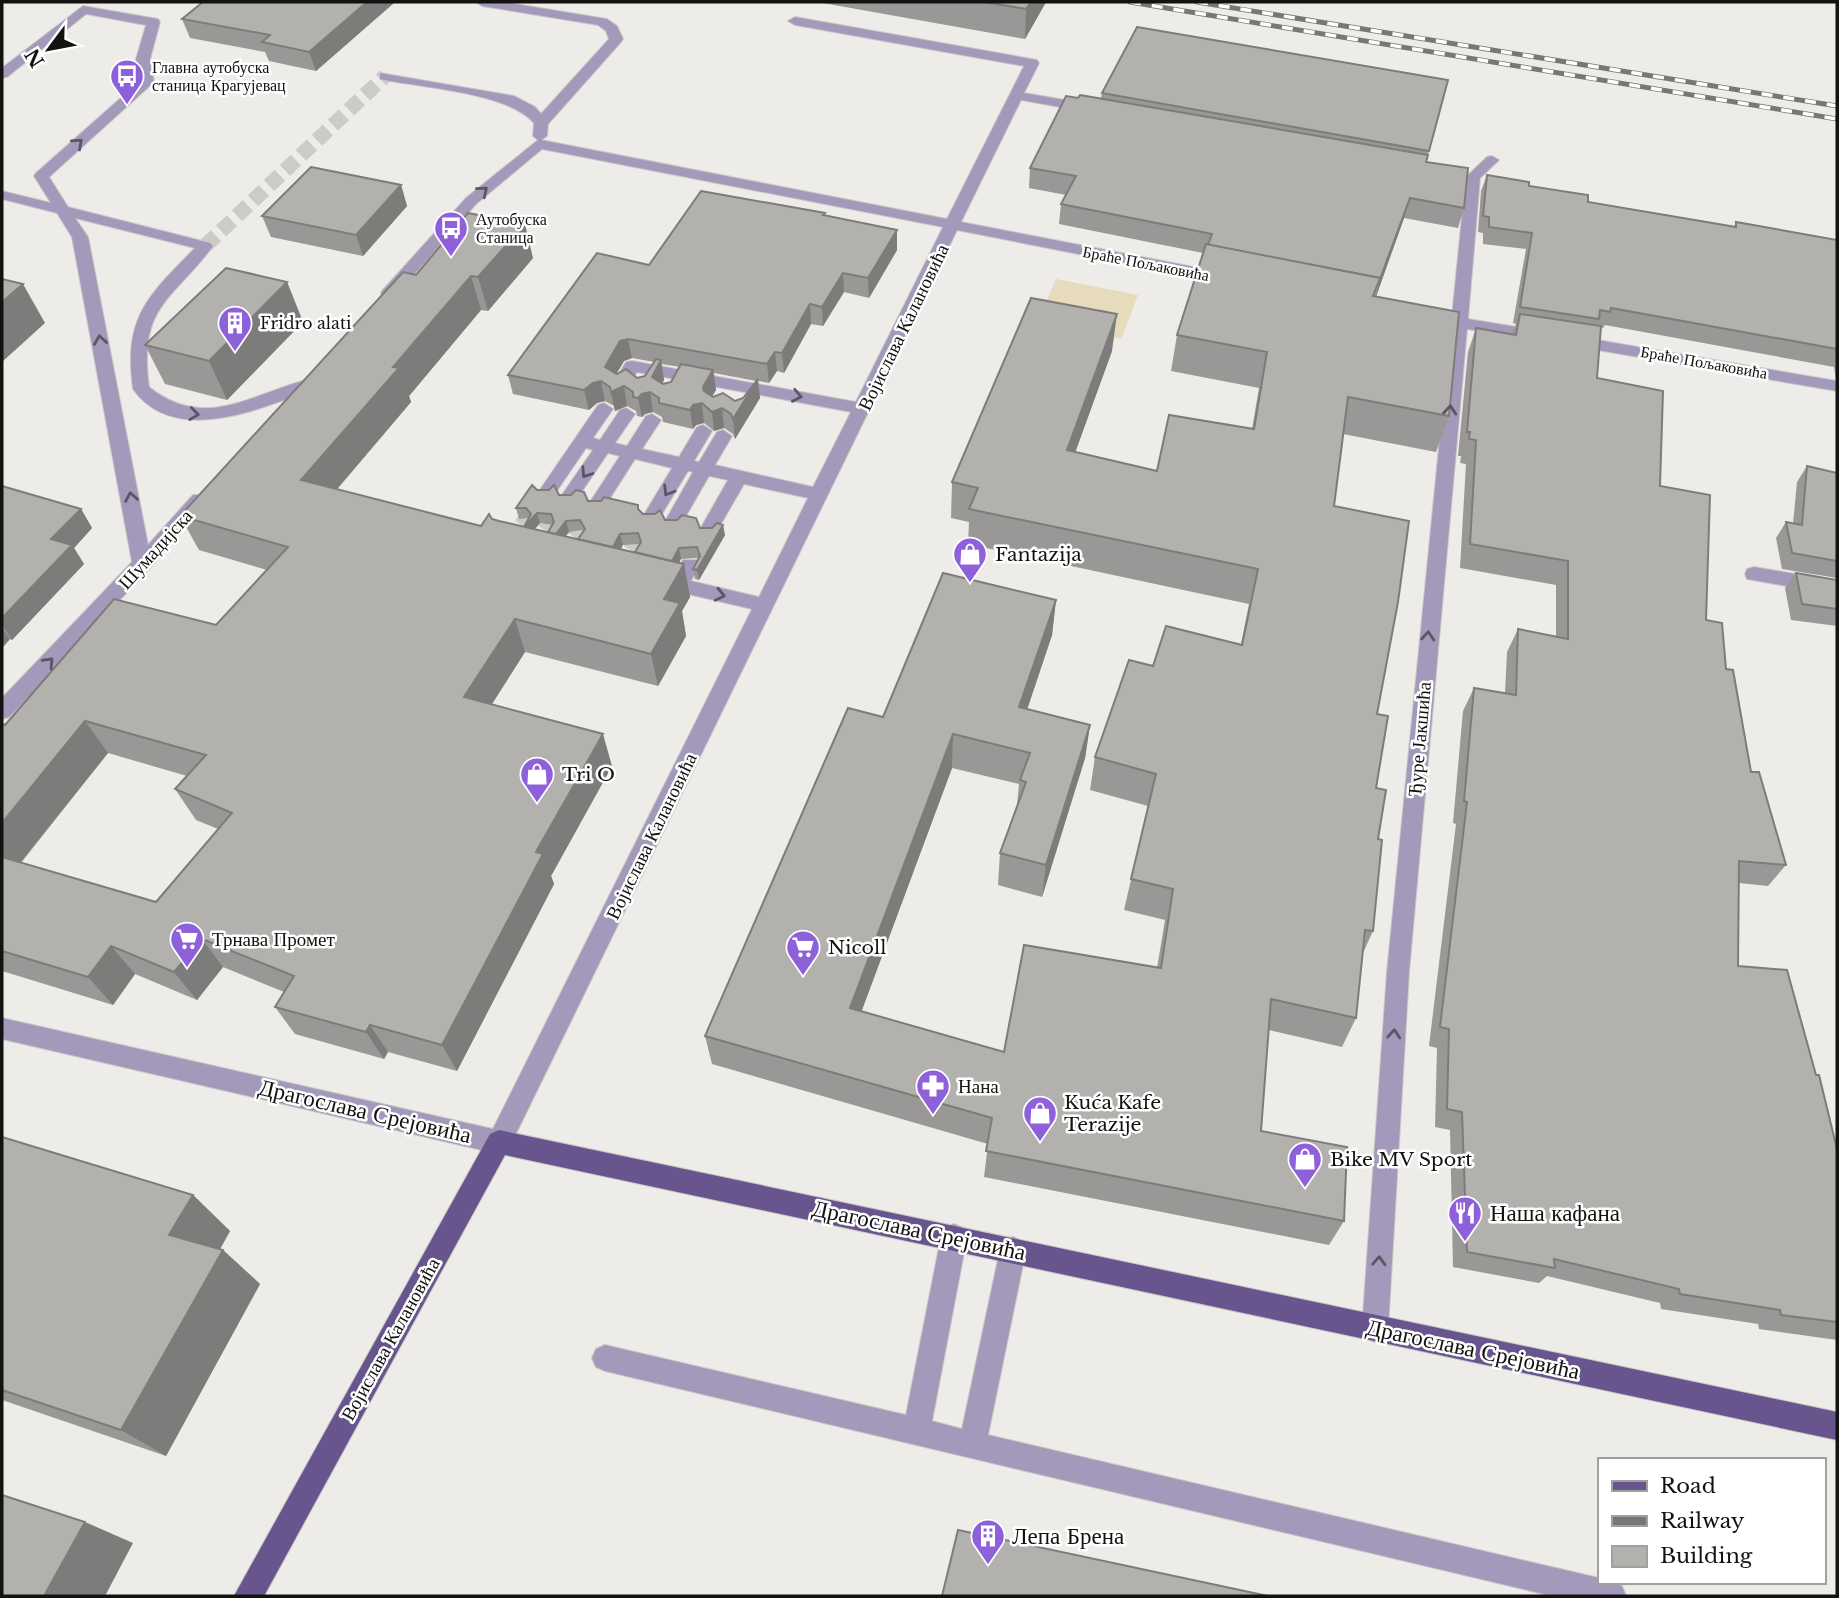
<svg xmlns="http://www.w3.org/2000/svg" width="1839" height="1598" font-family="'Libre Baskerville',serif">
<rect width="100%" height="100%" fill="#edece9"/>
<!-- green -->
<path fill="#e6dbba" d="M1056,279l82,16 -17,44 -84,-17z"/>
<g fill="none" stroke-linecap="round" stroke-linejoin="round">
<!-- minor-tunnel-far1 -->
<path stroke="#cccbc9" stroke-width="15" stroke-dasharray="15 7" stroke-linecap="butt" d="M205,246l180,-170"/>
<!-- minor-tunnel -->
<g stroke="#cccbc9" stroke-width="19" stroke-dasharray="19 10" stroke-linecap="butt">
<path d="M523,526l21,-31"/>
<path d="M546,531l21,-31"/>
<path d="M576,538l19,-31"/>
<path d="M632,551l18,-31"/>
</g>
<!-- minor casing -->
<g stroke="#cac9c6" stroke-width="2">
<g id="minor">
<path d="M476,2h28l103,17 10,7 6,13 -2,3 -73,82 -1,12 -6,4 406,79 77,-153 -229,-41 -7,-4 7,-4 242,43 2,3 -15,30 64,11 7,4 -7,4 -67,-12 -60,122 264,51 8,5 -8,5 -268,-53 -449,920 -9,4 -497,-115v-21l491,111 259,-520 -90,-21 -7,-2 -2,-5 2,-5 7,-2 12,3 9,-17h14l2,5 -8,16 68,16 49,-99 -64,-14 -30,52h-12l-3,-5 29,-51 -19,-4 -30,52h-12l-3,-5 29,-51 -5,-1 -31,51h-12l-3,-4 30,-50 -37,-9 -32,50h-12l-3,-4 32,-49 -12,-3 -34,50h-12l-3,-4 34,-49 -7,-2 -34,50h-12l-3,-4 61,-89 6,-2 9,6 -20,29 7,2 20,-30 6,-2 9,6 -20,29 12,3 19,-30 6,-2 9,6 -19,29 37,8 18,-30 6,-2 9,6 -18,30 5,1 18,-30 6,-2 9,6 -17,29 98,22 38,-75 -214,-40 -11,18 -6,1 -8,-5 14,-24 6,-1 224,41 87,-175 -401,-78 -66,55 -81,92h-12l-2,-3 2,-3 83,-92 72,-58 -5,-4 1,-13c-26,-30 -109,-35 -149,-43l-5,-1v-6l134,23 21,11 6,7 68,-75 -3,-8 -8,-6 -116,-19z"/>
<path d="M83,6l75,13 2,3 -10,37 4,23 -105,95 19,30 142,36 3,3c-42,56 -75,60 -64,141 56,44 100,8 157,-7l8,5 -2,4c-51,20 -138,58 -179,0 -10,-72 15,-93 62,-141l-120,-30 13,19 60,308 45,-50h12l3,4 -59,70 -140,148 -7,2v-21l130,-136 -60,-325 -15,-24 -55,-14v-8l49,12 -17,-27 2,-3 104,-92 -4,-22 10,-34 -60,-11 -79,63 -5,1v-10z"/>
<path d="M1492,156l7,4 -19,18 -12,141 74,12 8,5 -8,5 -75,-12 -58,643 -21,357 -4,9 -9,4 -9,-4 -4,-9 25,-357 64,-646 -25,-4 -2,-4 8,-5 20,3 14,-139 21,-20z"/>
<path d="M1574,336l263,45v10l-269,-46 -2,-4z"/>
<path d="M1754,567l83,14v14l-90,-16 -2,-5 2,-5z"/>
<path d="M954,1224l9,4 4,9 -35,184 30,8 38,-179 4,-9 9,-4 9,4 4,9 -38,185 611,143v4h15l8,4 4,10h-74l-947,-225 -9,-4 -4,-9 4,-9 9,-4 301,70 35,-178 4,-9z"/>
</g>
</g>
<!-- major casing -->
<g stroke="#cac9c6" stroke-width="2">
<path id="major" d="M499,1130l1338,282v28l-1332,-285 -241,441h-30l256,-462z"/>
</g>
<!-- minor -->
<use href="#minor" fill="#a39abb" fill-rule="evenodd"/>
<!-- major -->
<use href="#major" fill="#68558e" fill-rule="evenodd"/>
<!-- rail casing -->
<g stroke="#777775" stroke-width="5">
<g id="rail">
<path d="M1130,2l707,117"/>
<path d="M1197,2l640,104"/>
</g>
</g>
<!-- rail -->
<use href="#rail" stroke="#fff" stroke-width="3.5" stroke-dasharray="11" stroke-linecap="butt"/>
</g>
<!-- wall -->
<g fill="#999896" fill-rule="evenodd">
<path d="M395,2l-79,69 -47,-10 -4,-9 -75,-14 -8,-19z"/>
<path d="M817,2h229l-21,37z"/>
<path d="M1448,80l-22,82 38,46 -6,20 -54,-10 -28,79 73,119 -13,36 -93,-18 -9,72 43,208 -1,74 2,51 -5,92 -10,22 -7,65 -14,29 -73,-17 -8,101 83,90 -15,24 -345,-68 4,-33 -276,-80 -7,-28 178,-319 173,-117 -4,35 -25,74 63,16 -5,33 -43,139 -44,-12 2,-32 17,-48 2,-21 -67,-16 -91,244 143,40 153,-84 8,-48 -41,-10 24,-104 -58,-16 5,-33 58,-91 88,-22 8,-40 -281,-60 1,-22 -18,-4 1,-36 160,-131 -37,101 82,19 95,-42 7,-41 -88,-17 6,-36 26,-82 -144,-29 2,-20 5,-9 -37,-7 1,-20 48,-70h23l1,-5z"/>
<path d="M1487,175l101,27 146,25 2,-5 101,18v139l-1,-1 -2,-11 -229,-42 -2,3h-2l-4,50 63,108 46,134 20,49 25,103 35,93 -18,21 -29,-3 -1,83 78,109 21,74v191l-78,-11 -1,-5 -97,-15 -1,-6 -113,-27 -8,7 -86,-16 -3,-137 -15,-3 2,-79 -8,-2 27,-222 -3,-1 10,-112 11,-23 31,5 2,-41 11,-23 38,7v-51l-96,-17 6,-104 -6,-1 1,-7h-3l10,-104 8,-24 36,6 4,-10 -3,-1 13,-74 -43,-5v-11l-5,-1 3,-41z"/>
<path d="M401,185l6,21 -44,50 -92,-19 -9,-21z"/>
<path d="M825,215l72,15v20l-28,48 -25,-6 -21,34 -12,-2 -27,49 -7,-2 -8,12 -11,-2 2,17 -25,41 -2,-5 -9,-6 -10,3 -10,-8 -8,2 -3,4 -30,-7 -1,-5 -9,-5 -8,2 -3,3 -5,-1 -1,-5 -9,-5 -12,5 -1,-5 -9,-5 -8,2 -8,7 -76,-16 -5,-19 141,-110zM632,358l22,4 -9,14 -8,2 -21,-4 8,-13zM661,364l19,3 -9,15 -9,1 2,-3zM714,373l42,8 -13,17 -8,3 -23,-5 4,-6z"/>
<path d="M533,258l-45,53 -7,-1 -72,86 2,6 -74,87 144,37 11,-7 32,8 5,-9 -10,1 -3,-11 21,-18 102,21 4,3 82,21 -26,45 -4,-1 -2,-10 5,-11 -17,1 -2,3 5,2 6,33 -8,14 4,25 -28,50 -133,-34 -33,52 120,62 -61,110 3,8 -97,187 -69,-19 -4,7 -89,-25 -20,-27 9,-15 -61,-25 -26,33 -62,-26 -22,31 -111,-34v-247l3,1 211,-100 51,-55 -68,-20 -19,-34 236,-241zM540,523l13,2 -5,7 -13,-3zM582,530l1,1 -5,8 -13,-3 4,-4zM640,544l-5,8 -15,-3 3,-4zM108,753l79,23 -12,13 21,31 22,9 -62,73 -135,-39z"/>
<path d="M287,282l16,40 -76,78 -62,-16 -20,-39z"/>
<path d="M1807,466l30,7v105l-55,-9 -6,-31 10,-16 7,2 4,-42z"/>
<path d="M2,486l79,23 11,19 -18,20 10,16 -72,76 -2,-1 -8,9z"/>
<path d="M1796,573l41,7v46l-46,-6 -6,-32z"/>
<path d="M2,1137l191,58 37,36 -10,18 3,1 37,34 -94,172 -164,-56z"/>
</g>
<!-- shaded-wall -->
<g fill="#7d7c7a">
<path d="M367,2h28l-79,69 -7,-19z"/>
<path d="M1031,2h15l-21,37 1,-30z"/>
<path d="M401,185l6,21 -44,50 -7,-21z"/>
<path d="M1410,198l-6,20 -29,81 5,-20z"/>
<path d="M525,224l8,34 -45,53 -10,-34z"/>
<path d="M897,230v20l-28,48 -1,-20z"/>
<path d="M843,273l1,19 -21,34 -1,-19z"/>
<path d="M471,276l10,34 -72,86 2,6 -95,112 -15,-34 92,-113z"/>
<path d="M287,282l16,40 -76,78 -18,-39z"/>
<path d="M23,284l22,39 -43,39v-60z"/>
<path d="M810,304l1,20 -27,49 -2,-20z"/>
<path d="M1117,314l-5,37 -49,135 4,-36z"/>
<path d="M628,339l4,19 -8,3 -15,26 -4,-20 15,-26z"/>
<path d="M775,352l2,19 -8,12 -2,-19z"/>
<path d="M661,360l3,20 -9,17 -3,-20z"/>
<path d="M713,370l3,20 -10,17 -3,-20z"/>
<path d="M758,379l2,19 -25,41 -2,-20z"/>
<path d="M601,381l4,20 -8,2 -8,7 -5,-20 9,-7z"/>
<path d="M624,386l3,20 -12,5 -4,-19z"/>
<path d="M650,392l3,20 -8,2 -3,3 -4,-19 4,-4z"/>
<path d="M702,403l2,20 -8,2 -3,4 -3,-19 3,-5z"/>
<path d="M722,408l2,20 -10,3 -2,-19z"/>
<path d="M81,509l11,19 -18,20 10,16 -72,76 -10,-15v-7l49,-79z"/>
<path d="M537,513l3,10 -14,16 -3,-10z"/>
<path d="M566,521l3,11 -12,15 -3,-10z"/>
<path d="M723,525l2,10 -26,45 -2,-10z"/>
<path d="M620,534l3,11 -8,15 -3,-10z"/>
<path d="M679,548l2,11 -8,15 -2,-10z"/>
<path d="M684,564l6,33 -8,14 4,25 -28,50 -7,-32 13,-55z"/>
<path d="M1056,600l-4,35 -35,105 2,-33z"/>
<path d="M515,619l10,33 -49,77 -12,-32z"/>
<path d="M2,628l8,11 -8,9z"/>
<path d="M85,721l23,32 -102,127 -4,-5v-52z"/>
<path d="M1090,725l-5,33 -43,139 4,-32z"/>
<path d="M603,734l9,32 -61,110 3,8 -97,187 -15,-26 94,-193z"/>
<path d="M953,734l-1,34 -100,269 -2,-29z"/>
<path d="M202,939l21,28 -26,33 -23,-28z"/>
<path d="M111,946l24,28 -22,31 -25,-28z"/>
<path d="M370,1025l18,27 -4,7 -18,-27z"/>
<path d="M193,1195l37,36 -21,38 -40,-34z"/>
<path d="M223,1250l37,34 -94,172 -45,-26z"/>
<path d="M85,1522l48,21 -28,53h-61z"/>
</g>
<!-- building -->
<g fill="#b2b1ae" stroke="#7d7c7a" stroke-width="2">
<path d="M203,2h164l-58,50 -47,-10 8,-7 -88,-16z"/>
<path d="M985,2h46l-5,7z"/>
<path d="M1137,27l311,53 -19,71 -327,-58z"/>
<path d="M1080,95l348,60 -2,7 42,6 -4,40 -54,-10 -30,81h-1l1,-1 -172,-33 4,-11 -151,-30 15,-28 -46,-8 36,-72 12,2z"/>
<path d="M311,167l90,18 -45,50 -94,-19z"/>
<path d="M1487,175l42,7v4l59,9v7l148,25v-5l101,18v109l-226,-41 -1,4 -10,-2 -1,9 -79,-12 12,-74 -43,-6v-10l-6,-1z"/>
<path d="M701,191l124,22 -2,2 74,15 -29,48 -25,-5 -21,34 -12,-3 -28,49 -7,-1 -8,12 -139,-25 -8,2 -15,26 12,7 9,-5 11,9 8,-2 11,-17 5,1 -9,17 11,7 8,-2 10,-18 32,6 -10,17 1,4 9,6 10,-4 12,8 8,-3 15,-19 -25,40 -2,-5 -9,-6 -10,4 -10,-9 -9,2 -3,5 -31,-7v-5l-9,-6 -8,2 -4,4 -5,-1v-5l-9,-6 -13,6 -1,-5 -9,-6 -8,2 -9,7 -76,-15 89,-122 52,12z"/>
<path d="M468,213l57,11 -47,53 -7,-1 -78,91 6,1 -98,112 180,46 8,-12 3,5 7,2 185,43 -20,35 16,4 -29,51 -136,-35 -51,78 139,37 -67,118 7,2 -101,191 -72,-20 -4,7 -91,-25 19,-31 -92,-37 -28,33 -63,-26 -23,31 -86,-26v-94l154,45 76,-89 -57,-24 31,-34 -121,-34 -83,102v-99l3,1 109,-126 102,26 72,-78 -108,-31 223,-244 13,3z"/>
<path d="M1206,244l174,34 -7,18 86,16 -10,104 -101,-19 -14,109 75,15 -11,81 -21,112 11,2 -12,72 10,2 -8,49 4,1 -9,91 -8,-1 -9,88 -85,-19 -10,132 86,16 -3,74 -358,-70 6,-33 -287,-82 143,-328 35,9 60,-144 113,27 -37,107 71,18 -44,140 -46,-12 26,-71 -6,-2 10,-27 -77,-19 -103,274 154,44 20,-107 137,23 12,-79 -42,-10 25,-105 -61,-17 34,-97 24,6 13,-40 76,19 16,-76 -289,-60 9,-21 -26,-6 79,-184 86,16 -50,136 90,21 12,-56 85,14 13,-77 -90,-17z"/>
<path d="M226,268l61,14 -78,79 -64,-16z"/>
<path d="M2,279l21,5 -21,18z"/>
<path d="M1520,314l81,12 -4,52 66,13 -3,95 50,9 -4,125 16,3 4,46 7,1 18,102h8l27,93 -47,-4 -1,105 49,4 29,105h3l18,74v173l-56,-7 -1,-5 -100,-16 -1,-5 -125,-30 1,9 -88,-16 -5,-140 -15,-3 2,-80 -9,-2 27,-225 -3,-1 10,-113 42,7 2,-66 50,10v-78l-98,-17 6,-104 -7,-1 1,-7h-3l9,-104 40,7z"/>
<path d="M1807,466l30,7v88l-45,-8 -6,-31 16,3z"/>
<path d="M532,485l5,5h12l5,-5 5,10h12l5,-5 8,2 4,9h13l3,-4 34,8v4l5,5h12l5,-4 5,10h12l5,-5 14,3 4,10h12l5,-5 6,2 -26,45 -4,-1 7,-13 -3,-9 -18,1 -7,13 -37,-9 6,-10 -3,-9 -18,1 -7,13 -35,-8 7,-10 -5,-9 -14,1 -10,13 -8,-2 6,-10 -3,-8 -14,-1 -13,14 7,-13 -5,-6h-10z"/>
<path d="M2,486l79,23 -30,30 21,6 -70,73z"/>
<path d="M1796,573l41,7v29l-35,-5z"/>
<path d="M2,1137l191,58 -24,40 54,15 -102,180 -119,-40z"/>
<path d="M2,1495l83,27 -41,74h-42z"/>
<path d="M958,1530l310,66h-326z"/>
</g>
<!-- one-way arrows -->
<defs><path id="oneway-chevron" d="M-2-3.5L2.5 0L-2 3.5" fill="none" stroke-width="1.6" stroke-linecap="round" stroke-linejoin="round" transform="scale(1.75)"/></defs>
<g stroke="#5a5666">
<use href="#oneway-chevron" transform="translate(78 143) rotate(-42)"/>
<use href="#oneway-chevron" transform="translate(483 191) rotate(-40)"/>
<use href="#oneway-chevron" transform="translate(100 340) rotate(-99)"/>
<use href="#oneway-chevron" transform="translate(797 396) rotate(11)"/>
<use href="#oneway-chevron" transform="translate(1450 410) rotate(-85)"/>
<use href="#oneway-chevron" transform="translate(194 414) rotate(7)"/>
<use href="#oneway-chevron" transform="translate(586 473) rotate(124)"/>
<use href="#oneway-chevron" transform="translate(668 491) rotate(122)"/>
<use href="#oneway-chevron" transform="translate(131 497) rotate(-100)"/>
<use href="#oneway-chevron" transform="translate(720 595) rotate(13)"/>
<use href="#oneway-chevron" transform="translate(1428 636) rotate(-85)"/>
<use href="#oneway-chevron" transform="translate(49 662) rotate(-46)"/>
<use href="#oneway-chevron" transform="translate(1394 1034) rotate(-86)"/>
<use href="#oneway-chevron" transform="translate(1379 1261) rotate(-87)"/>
</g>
<!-- icons -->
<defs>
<g id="bus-pin" transform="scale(1.75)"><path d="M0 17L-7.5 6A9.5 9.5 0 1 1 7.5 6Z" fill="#8e60d9" stroke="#fff"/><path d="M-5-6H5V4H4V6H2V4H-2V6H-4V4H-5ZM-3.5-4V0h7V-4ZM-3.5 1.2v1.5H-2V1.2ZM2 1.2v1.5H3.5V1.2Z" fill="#fff"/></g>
<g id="building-pin" transform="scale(1.75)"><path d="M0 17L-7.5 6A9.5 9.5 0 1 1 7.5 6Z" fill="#8e60d9" stroke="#fff"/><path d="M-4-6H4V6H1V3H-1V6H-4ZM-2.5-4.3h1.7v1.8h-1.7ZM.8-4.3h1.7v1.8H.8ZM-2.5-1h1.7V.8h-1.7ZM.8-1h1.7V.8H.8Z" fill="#fff"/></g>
<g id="shop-pin" transform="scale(1.75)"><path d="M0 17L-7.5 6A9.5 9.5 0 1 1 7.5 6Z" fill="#8e60d9" stroke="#fff"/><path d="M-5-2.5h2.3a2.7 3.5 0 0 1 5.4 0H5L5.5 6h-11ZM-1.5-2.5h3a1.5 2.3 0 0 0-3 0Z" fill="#fff"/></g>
<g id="supermarket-pin" transform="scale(1.75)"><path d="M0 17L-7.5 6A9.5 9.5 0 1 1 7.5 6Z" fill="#8e60d9" stroke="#fff"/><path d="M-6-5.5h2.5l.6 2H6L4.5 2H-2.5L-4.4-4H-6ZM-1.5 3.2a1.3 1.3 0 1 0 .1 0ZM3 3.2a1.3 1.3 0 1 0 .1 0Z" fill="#fff"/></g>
<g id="pharmacy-pin" transform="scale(1.75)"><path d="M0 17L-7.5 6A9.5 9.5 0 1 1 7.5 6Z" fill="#8e60d9" stroke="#fff"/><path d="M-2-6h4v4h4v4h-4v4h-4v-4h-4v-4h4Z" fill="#fff"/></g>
<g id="restaurant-pin" transform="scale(1.75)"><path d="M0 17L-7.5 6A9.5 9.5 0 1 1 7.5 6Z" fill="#8e60d9" stroke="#fff"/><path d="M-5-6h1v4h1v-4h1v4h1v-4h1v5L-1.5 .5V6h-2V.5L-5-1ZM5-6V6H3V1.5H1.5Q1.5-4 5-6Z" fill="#fff"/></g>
</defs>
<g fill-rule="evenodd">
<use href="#bus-pin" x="127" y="76"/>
<use href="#bus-pin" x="451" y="228"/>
<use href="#building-pin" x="235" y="323"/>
<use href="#shop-pin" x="970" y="554"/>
<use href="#shop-pin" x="537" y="774"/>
<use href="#supermarket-pin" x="187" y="939"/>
<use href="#supermarket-pin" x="803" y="947"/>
<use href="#pharmacy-pin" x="933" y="1086"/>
<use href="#shop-pin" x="1040" y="1113"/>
<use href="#shop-pin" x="1305" y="1159"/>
<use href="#restaurant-pin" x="1465" y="1213"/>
<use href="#building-pin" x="988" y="1536"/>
</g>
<g text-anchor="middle" stroke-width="5" stroke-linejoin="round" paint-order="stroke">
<!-- far-poi labels -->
<g font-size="16" fill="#121211" stroke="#fff" text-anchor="start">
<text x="152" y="73">Главна аутобуска<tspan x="152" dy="18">станица Крагујевац</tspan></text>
<text x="476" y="225">Аутобуска<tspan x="476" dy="18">Станица</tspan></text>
<text x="260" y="329">Fridro alati</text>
</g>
<!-- far-street labels -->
<g font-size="16" fill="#121211" stroke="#fff">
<text transform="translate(1146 263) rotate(11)" y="6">Браће Пољаковића</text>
<text transform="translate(1704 362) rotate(10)" y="6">Браће Пољаковића</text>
</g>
<!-- street labels -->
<g font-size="19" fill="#121211" stroke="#fff">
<text transform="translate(903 327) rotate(-64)" y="7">Војислава Калановића</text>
<text transform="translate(155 549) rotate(-48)" y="7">Шумадијска</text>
<text transform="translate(1419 739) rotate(-85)" y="7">Ђуре Јакшића</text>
<text transform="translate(651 836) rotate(-64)" y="7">Војислава Калановића</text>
<text transform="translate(390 1339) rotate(-61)" y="7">Војислава Калановића</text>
</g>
<!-- poi labels -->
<g font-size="19" fill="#121211" stroke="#fff" text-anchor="start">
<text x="995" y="561">Fantazija</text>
<text x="562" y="781">Tri O</text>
<text x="212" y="946">Трнава Промет</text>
<text x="828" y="954">Nicoll</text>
<text x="958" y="1093">Нана</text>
<text x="1064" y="1109">Kuća Kafe<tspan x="1064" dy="22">Terazije</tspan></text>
<text x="1330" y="1166">Bike MV Sport</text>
</g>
<!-- near-street labels -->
<g font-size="23" fill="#121211" stroke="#fff">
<text transform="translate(365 1111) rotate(13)" y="8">Драгослава Срејовића</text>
<text transform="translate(919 1230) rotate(12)" y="8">Драгослава Срејовића</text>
<text transform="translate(1473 1349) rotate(12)" y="8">Драгослава Срејовића</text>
</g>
<!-- near-poi labels -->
<g font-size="23" fill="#121211" stroke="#fff" text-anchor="start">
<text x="1490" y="1221">Наша кафана</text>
<text x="1012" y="1544">Лепа Брена</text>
</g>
</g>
<!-- border -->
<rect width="1839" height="1598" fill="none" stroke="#121211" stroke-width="7"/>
<!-- legend -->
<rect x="1598" y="1458" width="228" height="126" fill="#ffffff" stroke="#a0a0a0" stroke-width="2"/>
<rect x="1612" y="1481" width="35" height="10" fill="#68558e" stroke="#a0a0a0" stroke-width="2"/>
<text x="1660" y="1493" font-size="21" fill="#121211">Road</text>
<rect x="1612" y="1516" width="35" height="10" fill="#777775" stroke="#a0a0a0" stroke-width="2"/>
<text x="1660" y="1528" font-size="21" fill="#121211">Railway</text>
<rect x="1612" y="1546" width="35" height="21" fill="#b2b1ae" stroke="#a0a0a0" stroke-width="2"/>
<text x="1660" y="1563" font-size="21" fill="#121211">Building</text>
<!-- north arrow -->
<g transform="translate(49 49) rotate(238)" stroke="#ffffff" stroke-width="5" paint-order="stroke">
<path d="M0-5L12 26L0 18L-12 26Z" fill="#121211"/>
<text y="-10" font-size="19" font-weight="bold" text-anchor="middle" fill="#121211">N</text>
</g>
</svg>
